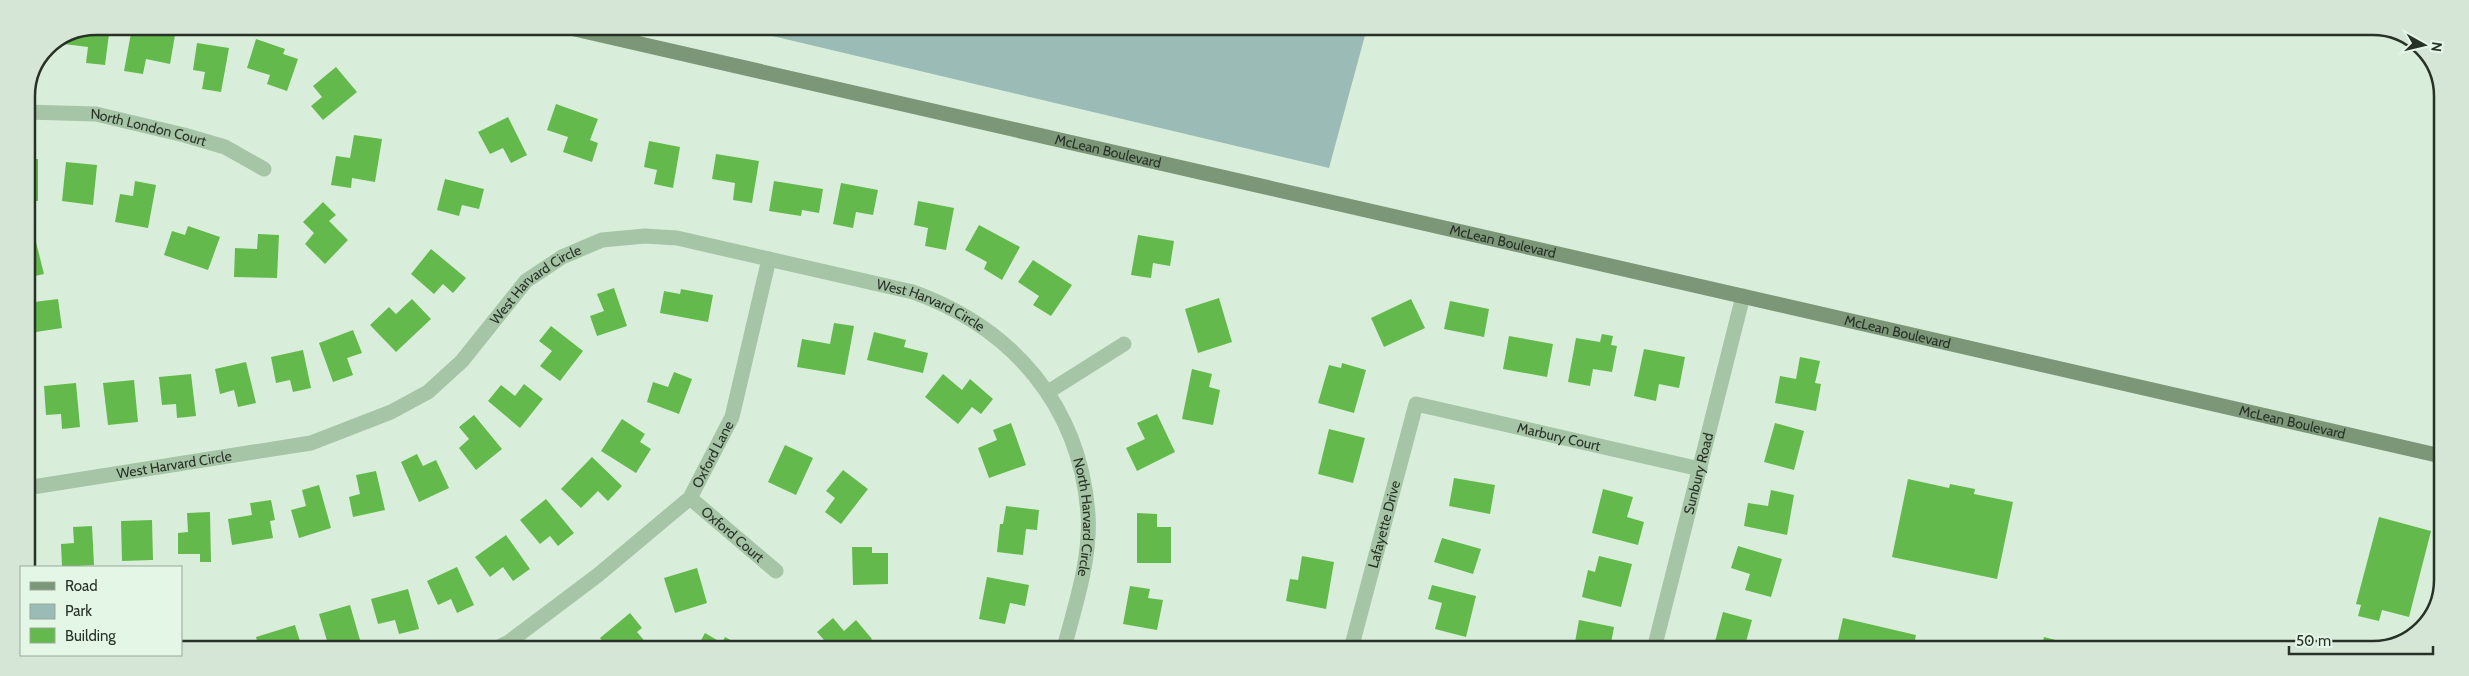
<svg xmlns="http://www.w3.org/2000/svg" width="2469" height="676" font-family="Cabin,sans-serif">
<rect width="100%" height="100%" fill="#d9eeda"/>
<!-- green -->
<path fill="#9bbbb7" d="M735,27l632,1 -38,140z"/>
<!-- building -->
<g fill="#64b94c">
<path d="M96,26h14l-5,39 -19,-2 2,-16 -24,-3v-5z"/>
<path d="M132,28l43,7 -5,29 -24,-5 -3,15 -19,-3z"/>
<path d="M256,39l29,10 -2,5 15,5 -11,32 -20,-7 3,-9 -23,-7z"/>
<path d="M197,43l32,5 -8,44 -19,-3 3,-17 -12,-2z"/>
<path d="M336,67l21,25 -34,28 -12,-14 11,-9 -9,-11z"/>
<path d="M556,104l42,15 -8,21 8,3 -6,19 -29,-10 5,-15 -21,-7z"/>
<path d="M508,117l19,38 -16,8 -8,-15 -13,6 -12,-22z"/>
<path d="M354,135l28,4 -7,43 -23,-4 -1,10 -20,-3 5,-29 14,2z"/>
<path d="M649,141l31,6 -7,41 -19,-4 3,-14 -13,-3z"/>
<path d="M716,154l43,7 -7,42 -19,-3 2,-17 -23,-4z"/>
<rect x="26" y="159" width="12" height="42"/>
<path d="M66,162l31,3 -4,40 -31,-4z"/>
<path d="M445,179l39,10 -5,20 -17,-4 -3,11 -22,-6z"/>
<path d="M135,181l21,4 -8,43 -33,-6 5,-28 13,2z"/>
<path d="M774,181l49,8 -4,24 -17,-3 -1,6 -32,-5z"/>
<path d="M841,183l37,7 -5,25 -17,-3 -3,16 -20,-4z"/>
<path d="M918,201l36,7 -8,42 -21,-4 3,-18 -14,-3z"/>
<path d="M323,202l13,13 -7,6 19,19 -23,24 -20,-20 9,-11 -11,-11z"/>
<path d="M979,225l41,22 -18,33 -18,-11 3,-7 -22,-12z"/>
<path d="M188,226l32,11 -12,33 -44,-15 8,-24 13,4z"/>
<path d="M258,234l21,1 -2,43 -43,-1 1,-29 22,1z"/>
<path d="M1138,235l36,6 -4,25 -17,-3 -2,15 -20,-3z"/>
<path d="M36,242l8,32 -18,4v-33z"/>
<path d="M431,249l35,29 -13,15 -10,-9 -9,10 -23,-20z"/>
<path d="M1033,260l39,25 -21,31 -18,-11 6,-9 -21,-14z"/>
<path d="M614,288l13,38 -30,10 -7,-20 14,-5 -7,-17z"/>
<path d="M681,289l32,6 -5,27 -48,-9 4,-22 16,3z"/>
<path d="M1219,298l13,44 -34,11 -13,-44z"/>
<path d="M58,299l4,29 -26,4 -1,-8 -9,1v-22z"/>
<path d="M412,299l19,20 -35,33 -26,-27 19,-18 7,7z"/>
<path d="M1411,299l14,29 -41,19 -13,-29z"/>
<path d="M1450,301l39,8 -5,28 -40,-8z"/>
<path d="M834,323l20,3 -9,49 -48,-8 5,-28 28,5z"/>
<path d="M551,326l32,25 -23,30 -20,-15 12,-15 -13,-10z"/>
<path d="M353,330l9,23 -15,5 6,17 -20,7 -14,-39z"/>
<path d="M874,332l32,8 -2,7 24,6 -5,20 -56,-13z"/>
<path d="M1602,334l11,2 -2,9 6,1 -5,26 -19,-3 -3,17 -22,-4 8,-44 24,4z"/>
<path d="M1509,336l44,8 -6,33 -44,-8z"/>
<path d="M1644,349l41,8 -6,31 -20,-4 -3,17 -22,-5z"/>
<path d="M303,350l8,38 -18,4 -3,-12 -14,3 -5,-26z"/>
<path d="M1800,357l20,4 -5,22 6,1 -5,27 -41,-8 5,-27 16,3z"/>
<path d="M246,362l10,41 -18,4 -4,-17 -14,4 -5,-25z"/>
<path d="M1342,363l24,7 -12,43 -36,-10 11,-38 12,3z"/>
<path d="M1192,369l20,5 -3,13 11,3 -7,35 -31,-6z"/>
<path d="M674,372l18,7 -13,35 -32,-12 6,-20 15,5z"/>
<path d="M191,374l5,42 -19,2 -1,-14 -14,1 -3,-28z"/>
<path d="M943,374l19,16 8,-11 23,20 -12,15 -9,-7 -14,17 -33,-27z"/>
<path d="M134,380l4,42 -30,3 -5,-42z"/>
<path d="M76,383l4,44 -18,2 -1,-15 -15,1 -2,-29z"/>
<path d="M524,384l19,15 -23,29 -32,-27 13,-16 14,11z"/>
<path d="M1157,414l18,38 -38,19 -11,-23 19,-9 -8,-16z"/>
<path d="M474,415l28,34 -26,21 -17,-22 10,-9 -10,-12z"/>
<path d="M622,419l23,15 -5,8 11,7 -15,24 -35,-22z"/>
<path d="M1011,423l15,42 -37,13 -11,-30 19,-8 -4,-10z"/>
<path d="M1775,423l29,8 -10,39 -30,-8z"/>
<path d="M1329,429l36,9 -12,45 -35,-9z"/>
<path d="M785,445l28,13 -17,37 -28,-13z"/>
<path d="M417,454l6,12 13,-6 13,28 -30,14 -18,-40z"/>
<path d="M592,457l30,29 -14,15 -10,-10 -17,17 -20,-19z"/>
<path d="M843,470l25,19 -27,35 -16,-12 10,-14 -9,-7z"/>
<path d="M376,471l9,39 -32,7 -4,-20 11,-3 -4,-19z"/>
<path d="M1454,478l41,7 -5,29 -41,-8z"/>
<path d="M1908,479l41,9 1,-4 25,5 -1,5 39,8 -16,77 -105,-22z"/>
<path d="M319,485l12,43 -32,10 -8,-28 15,-4 -4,-16z"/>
<path d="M1603,489l30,8 -6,20 17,5 -6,23 -46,-12z"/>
<path d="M1771,490l23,5 -7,40 -43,-9 4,-23 20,3z"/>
<path d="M546,499l28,34 -16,13 -8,-10 -10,8 -20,-24z"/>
<path d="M271,500l4,20 -5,1 3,17 -41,7 -4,-26 24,-4 -2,-12z"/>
<path d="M1006,506l33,4 -2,20 -11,-1 -3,26 -26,-3 3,-28h3z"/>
<path d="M210,512l1,50h-11v-8h-22v-21l10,-1 -1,-19z"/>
<path d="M1137,513l20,1v13h14v36h-34z"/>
<path d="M2379,517l52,14 -22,86 -27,-7 -3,11 -21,-5 3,-11 -5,-1z"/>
<path d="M152,520l1,40 -31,1 -1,-40z"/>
<path d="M92,526l2,39 -32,2 -1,-23 13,-1 -1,-16z"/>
<path d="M506,535l24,34 -17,12 -10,-14 -13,10 -15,-20z"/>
<path d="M1442,538l39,11 -8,25 -39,-12z"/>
<path d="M1738,546l44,13 -11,38 -26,-7 5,-16 -19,-6z"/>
<path d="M852,547h20v6h16v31l-35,1z"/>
<path d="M1302,556l32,6 -8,47 -40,-8 4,-22 8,1z"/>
<path d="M1599,556l33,8 -11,43 -39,-10 6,-27 7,2z"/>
<path d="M457,567l17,38 -17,8 -6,-14 -13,6 -11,-24z"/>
<path d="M697,568l10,35 -32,10 -11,-35z"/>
<path d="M987,577l42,8 -4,21 -15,-3 -5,21 -26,-5z"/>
<path d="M1432,585l44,11 -10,41 -31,-8 7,-26 -14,-4z"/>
<path d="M1130,586l20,3 -2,9 15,2 -6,30 -34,-6z"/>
<path d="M408,589l11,40 -20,5 -4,-14 -17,4 -7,-25z"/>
<path d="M350,605l12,42 -19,1 -2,-8 -13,4 -9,-30z"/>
<path d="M1723,612l29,8 -8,29h-31z"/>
<path d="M630,613l12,15 -5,4 10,12 -5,4h-34l-8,-10z"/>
<path d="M833,618l11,13 12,-11 16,19 -10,9h-31l-14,-16z"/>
<path d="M1843,618l73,17 -3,14h-77z"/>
<path d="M1579,620l35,7 -4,22h-43l1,-9 7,2z"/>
<path d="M295,625l7,23h-43l-3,-11z"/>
<path d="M705,633l17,10 3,-6 20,11h-48z"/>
<path d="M2044,637l42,11 -45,1z"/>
<path d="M977,640l33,8h-35z"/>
<path d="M783,643l18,1v4h-18z"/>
</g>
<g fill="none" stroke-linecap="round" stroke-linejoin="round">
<!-- street -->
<g stroke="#a6c4a6" stroke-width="15">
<path id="s1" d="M26,112l70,2 88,21 41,12 39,22"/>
<path d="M1048,392l76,-48"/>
<path id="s2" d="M26,488l285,-45 80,-31 37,-20 34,-31 64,-80 36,-24 40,-17 43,-4 32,2 236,54c100,36 167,114 175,222 3,45 -13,92 -24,134"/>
<path id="s3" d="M690,498l86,73"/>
<path id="s4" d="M497,648l12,-6 89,-67 92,-77 42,-81 37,-158"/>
<path id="s5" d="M1351,649l65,-245 284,65"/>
<path id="s6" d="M1654,649l89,-353"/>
</g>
<!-- secondary -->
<path stroke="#7b9778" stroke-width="15" id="s7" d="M566,27l1875,429"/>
</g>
<g text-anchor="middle" stroke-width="4.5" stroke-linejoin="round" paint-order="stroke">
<!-- street labels -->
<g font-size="14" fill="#283126" stroke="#e4f6e6">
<text dy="5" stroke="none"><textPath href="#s1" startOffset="124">North London Court</textPath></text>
<text dy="5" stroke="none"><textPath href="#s7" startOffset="556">McLean Boulevard</textPath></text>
<text dy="5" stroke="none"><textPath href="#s7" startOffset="961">McLean Boulevard</textPath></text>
<text dy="5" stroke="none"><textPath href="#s2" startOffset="570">West Harvard Circle</textPath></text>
<text dy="5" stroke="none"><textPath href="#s2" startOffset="990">West Harvard Circle</textPath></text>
<text dy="5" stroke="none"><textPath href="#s7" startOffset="1366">McLean Boulevard</textPath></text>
<text dy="5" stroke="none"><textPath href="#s7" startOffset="1771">McLean Boulevard</textPath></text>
<text dy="5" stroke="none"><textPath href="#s5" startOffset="400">Marbury Court</textPath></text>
<text dy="5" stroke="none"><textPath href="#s4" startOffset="294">Oxford Lane</textPath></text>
<text dy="5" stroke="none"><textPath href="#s2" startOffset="150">West Harvard Circle</textPath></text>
<text dy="5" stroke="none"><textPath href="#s6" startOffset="181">Sunbury Road</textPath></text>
<text dy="5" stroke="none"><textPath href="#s2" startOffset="1272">North Harvard Circle</textPath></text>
<text dy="5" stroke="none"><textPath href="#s5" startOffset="129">Lafayette Drive</textPath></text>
<text dy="5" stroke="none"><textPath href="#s3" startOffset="56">Oxford Court</textPath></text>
</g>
</g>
<!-- crop -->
<path d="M0 0H2469V676H0ZM96 35H2373A61 61 0 0 1 2434 96V580A61 61 0 0 1 2373 641H96A61 61 0 0 1 35 580V96A61 61 0 0 1 96 35Z" fill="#d5e6d7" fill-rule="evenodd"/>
<path fill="none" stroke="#283126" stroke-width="2.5" d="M96 35H2373A61 61 0 0 1 2434 96V580A61 61 0 0 1 2373 641H96A61 61 0 0 1 35 580V96A61 61 0 0 1 96 35Z"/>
<!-- legend -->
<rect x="20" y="566" width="162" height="90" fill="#e4f6e6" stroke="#99a799"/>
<rect x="30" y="582" width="25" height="8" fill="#7b9778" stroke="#99a799"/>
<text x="65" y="591" font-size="15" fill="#283126">Road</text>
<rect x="30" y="604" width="25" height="15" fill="#9bbbb7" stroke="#99a799"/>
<text x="65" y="616" font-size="15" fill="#283126">Park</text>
<rect x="30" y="628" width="25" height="15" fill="#64b94c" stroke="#99a799"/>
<text x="65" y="641" font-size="15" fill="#283126">Building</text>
<!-- north arrow -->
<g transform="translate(2424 45) rotate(98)" stroke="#e4f6e6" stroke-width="4" paint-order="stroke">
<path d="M0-4L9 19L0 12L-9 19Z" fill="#283126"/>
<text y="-8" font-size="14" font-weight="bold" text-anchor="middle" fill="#283126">N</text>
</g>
<!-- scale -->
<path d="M2289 646v8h144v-8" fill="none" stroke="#283126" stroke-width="2.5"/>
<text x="2296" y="646" font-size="15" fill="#283126" stroke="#e4f6e6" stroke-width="4" paint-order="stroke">50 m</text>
</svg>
